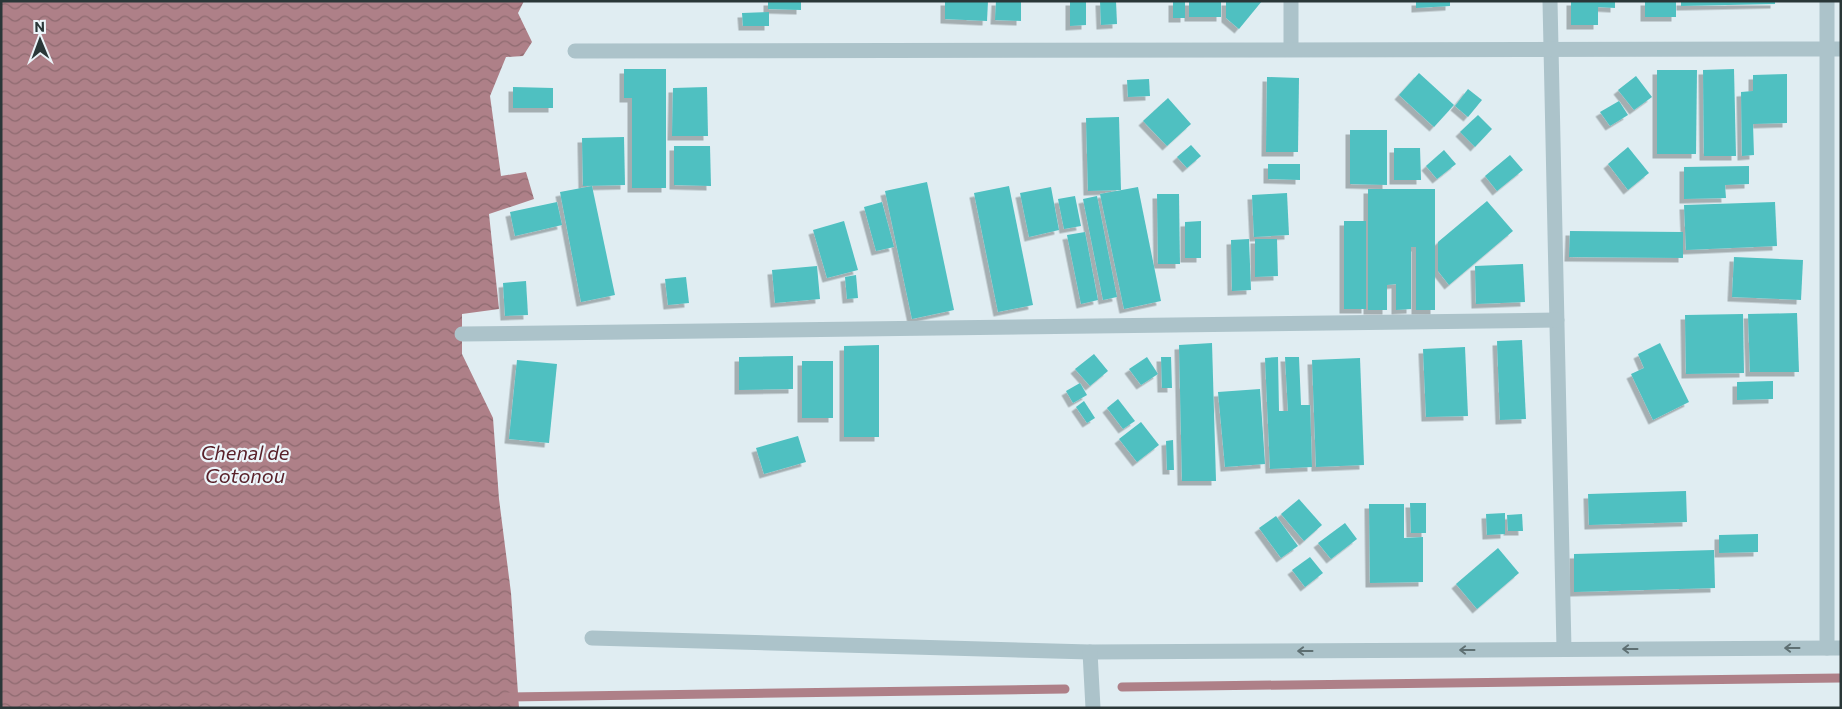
<svg xmlns="http://www.w3.org/2000/svg" width="1842" height="709" font-family="Commissioner,sans-serif">
<defs>
<pattern id="water-waves" width="16" height="10" patternUnits="userSpaceOnUse" patternTransform="scale(1.25)"><rect width="16" height="10" fill="#ae8088"/><path d="M0 5q4-4 8 0t8 0" fill="none" stroke="#8e6a70"/></pattern>
<filter id="shadow"><feDropShadow dx="-4.5" dy="4.5" stdDeviation="0" flood-color="#0004"/></filter>
</defs>
<rect width="100%" height="100%" fill="#e0edf2"/>
<!-- water -->
<path fill="url(#water-waves)" d="M1,1h523l-6,12 14,29 -9,14 -17,1 -16,39 11,80 25,-4 8,27 -45,15 10,95 -37,5v40l31,64 6,81 12,94 8,115h-518z"/>
<g fill="none" stroke-linecap="round" stroke-linejoin="round">
<!-- stream -->
<g stroke="#ae8088" stroke-width="9">
<path d="M1122,687l719,-9"/>
<path d="M508,697l557,-8"/>
</g>
</g>
<!-- building -->
<g fill="#4fc0c1" filter="url(#shadow)">
<path d="M768,1h33v9l-33,-1z"/>
<path d="M945,1h43l-1,20 -42,-2z"/>
<path d="M996,1h25v20l-26,-1z"/>
<path d="M1070,1h16v24l-16,1z"/>
<path d="M1100,1h16l1,23 -16,1z"/>
<rect x="1173" y="1" width="12" height="17"/>
<rect x="1189" y="1" width="32" height="16"/>
<path d="M1226,1h36l-23,28 -13,-11z"/>
<path d="M1416,1h34v5l-34,2z"/>
<path d="M1571,1h44v7l-17,-1v18h-27z"/>
<rect x="1645" y="1" width="31" height="16"/>
<path d="M1681,1h94v3l-94,2z"/>
<path d="M769,12v14h-26l-1,-13z"/>
<path d="M624,69h42v119h-34v-90h-8z"/>
<path d="M1734,69l2,87h-32l-1,-86z"/>
<path d="M1657,70h40l-1,84h-39z"/>
<path d="M1419,73l35,32 -20,22 -35,-32z"/>
<path d="M1787,74v49l-34,1 1,31 -12,1 -1,-64 12,-1v-16z"/>
<path d="M1636,76l16,21 -18,13 -16,-20z"/>
<path d="M1267,77l32,1 -1,74h-32z"/>
<path d="M1149,79l1,17 -22,1 -1,-17z"/>
<path d="M513,87l40,1v20h-40z"/>
<path d="M707,87l1,49h-36l1,-48z"/>
<path d="M1468,89l14,11 -14,17 -13,-11z"/>
<path d="M1168,98l23,26 -24,22 -24,-25z"/>
<path d="M1619,101l9,14 -18,11 -10,-14z"/>
<path d="M1478,115l14,14 -17,18 -15,-15z"/>
<path d="M1119,117l2,73 -33,1 -2,-73z"/>
<path d="M1350,130h37v55l-37,-1z"/>
<path d="M624,137l1,48 -42,1 -1,-48z"/>
<path d="M1191,145l10,11 -14,12 -10,-11z"/>
<path d="M674,146h36l1,40 -37,-1z"/>
<path d="M1628,147l21,26 -21,17 -20,-26z"/>
<path d="M1394,148h26l1,32h-27z"/>
<path d="M1444,150l12,14 -19,15 -11,-13z"/>
<path d="M1510,155l13,15 -26,21 -12,-15z"/>
<path d="M1268,164h32v16l-32,-1z"/>
<path d="M1749,166v18l-24,1 1,13 -42,1v-32z"/>
<path d="M927,182l27,128 -42,9 -27,-128z"/>
<path d="M592,186l23,109 -34,7 -21,-110z"/>
<path d="M1009,186l24,119 -35,7 -24,-119z"/>
<path d="M1051,187l8,43 -30,7 -9,-44z"/>
<path d="M1138,187l23,114 -37,8 -24,-115z"/>
<path d="M1368,189h67v121h-19v-63h-5v62l-15,1v-26l-9,1v25h-19z"/>
<path d="M1287,193l2,42 -35,2 -2,-42z"/>
<path d="M1157,194h22l1,70h-22z"/>
<path d="M1075,196l6,30 -17,3 -6,-30z"/>
<path d="M1097,196l20,101 -14,3 -20,-101z"/>
<path d="M1487,201l26,30 -64,54 -11,-14v-29z"/>
<path d="M557,202l5,23 -47,11 -5,-24z"/>
<path d="M882,202l12,45 -18,4 -12,-44z"/>
<path d="M1775,202l2,44 -91,4 -2,-45z"/>
<path d="M844,221l14,49 -31,8 -14,-48z"/>
<path d="M1201,221v37h-16v-36z"/>
<rect x="1344" y="221" width="22" height="88"/>
<path d="M1570,231l113,1v26l-114,-1z"/>
<path d="M1085,232l13,68 -17,4 -14,-69z"/>
<path d="M1249,239l2,51 -19,1 -1,-51z"/>
<path d="M1255,239h22l1,37 -23,1z"/>
<path d="M1734,257l69,3 -2,40 -69,-3z"/>
<path d="M1523,264l2,38 -49,2 -1,-38z"/>
<path d="M817,266l3,33 -45,4 -3,-33z"/>
<path d="M856,275l2,23 -11,1 -2,-22z"/>
<path d="M686,277l3,26 -21,2 -3,-26z"/>
<path d="M526,281l2,34 -23,1 -2,-33z"/>
<path d="M1797,313l2,59h-49l-2,-58z"/>
<path d="M1743,314l1,59 -58,1 -1,-59z"/>
<path d="M1522,340l4,79 -26,1 -3,-79z"/>
<path d="M1212,343l4,138h-34l-3,-136z"/>
<path d="M1660,343l29,59 -36,18 -22,-46 13,-6 -6,-14z"/>
<path d="M879,345v92h-35v-91z"/>
<path d="M1465,347l3,69 -42,1 -3,-68z"/>
<path d="M1094,354l14,17 -18,15 -15,-17z"/>
<path d="M793,356v33l-54,1v-33z"/>
<path d="M1147,357l11,17 -17,11 -12,-16z"/>
<path d="M1161,357h10l1,31h-10z"/>
<path d="M1278,357l1,54h9l-3,-54h14l2,48h9l2,62 -42,2 -5,-111z"/>
<path d="M1360,358l4,107 -48,2 -4,-107z"/>
<path d="M517,360l40,4 -8,79 -40,-4z"/>
<rect x="802" y="361" width="31" height="57"/>
<path d="M1773,381v18l-36,1v-18z"/>
<path d="M1080,383l7,12 -14,8 -7,-12z"/>
<path d="M1260,389l5,75 -40,3 -7,-75z"/>
<path d="M1118,399l17,22 -12,8 -16,-21z"/>
<path d="M1084,401l11,17 -8,5 -11,-16z"/>
<path d="M1141,422l18,23 -22,17 -18,-23z"/>
<path d="M798,436l8,26 -42,12 -8,-26z"/>
<path d="M1173,440l1,30h-7l-1,-29z"/>
<path d="M1686,491l1,31 -98,3 -1,-31z"/>
<path d="M1299,499l23,26 -18,16 -23,-27z"/>
<path d="M1410,503h16v30h-15z"/>
<path d="M1369,504h35v34l19,-1v45l-53,1z"/>
<path d="M1505,513v21l-18,1 -1,-21z"/>
<path d="M1522,514l1,17h-15l-1,-16z"/>
<path d="M1276,516l22,30 -17,12 -22,-30z"/>
<path d="M1345,523l12,16 -26,20 -13,-16z"/>
<path d="M1758,534v18l-39,1v-18z"/>
<path d="M1498,548l21,25 -42,36 -21,-25z"/>
<path d="M1714,550l1,38 -141,4v-38z"/>
<path d="M1310,557l13,16 -18,14 -13,-17z"/>
</g>
<g fill="none" stroke-linecap="round" stroke-linejoin="round">
<!-- street -->
<g stroke="#acc3ca" stroke-width="15">
<path d="M1291,1v48"/>
<path d="M1550,1l14,648"/>
<path d="M575,51l1266,-2"/>
<path d="M462,334l1095,-14"/>
<path d="M592,638l498,14 751,-4"/>
<path d="M1827,648v-647"/>
<path d="M1090,652l3,56"/>
</g>
</g>
<!-- one-way arrows -->
<defs><path id="oneway-shaft" d="M-6 0H5M1.5-3L5.5 0L1.5 3" fill="none" stroke-width="1.6" stroke-linecap="round" stroke-linejoin="round" transform="scale(1.25)"/></defs>
<g stroke="#5e6f72">
<use href="#oneway-shaft" transform="translate(1792 648) rotate(180)"/>
<use href="#oneway-shaft" transform="translate(1630 649) rotate(180)"/>
<use href="#oneway-shaft" transform="translate(1467 650) rotate(180)"/>
<use href="#oneway-shaft" transform="translate(1305 651) rotate(180)"/>
</g>
<g text-anchor="middle" stroke-width="4.5" stroke-linejoin="round" paint-order="stroke">
<!-- water labels -->
<g font-size="20" font-style="italic" fill="#59212a" stroke="#ecf5fa">
<text x="245" y="460">Chenal de<tspan x="245" dy="23">Cotonou</tspan></text>
</g>
</g>
<!-- border -->
<rect width="1842" height="709" fill="none" stroke="#2a3738" stroke-width="5"/>
<!-- north arrow -->
<g transform="translate(40 40) rotate(359)" stroke="#ecf5fa" stroke-width="4" paint-order="stroke">
<path d="M0-4L9 19L0 12L-9 19Z" fill="#2a3738"/>
<text y="-8" font-size="14" font-weight="bold" text-anchor="middle" fill="#2a3738">N</text>
</g>
</svg>
